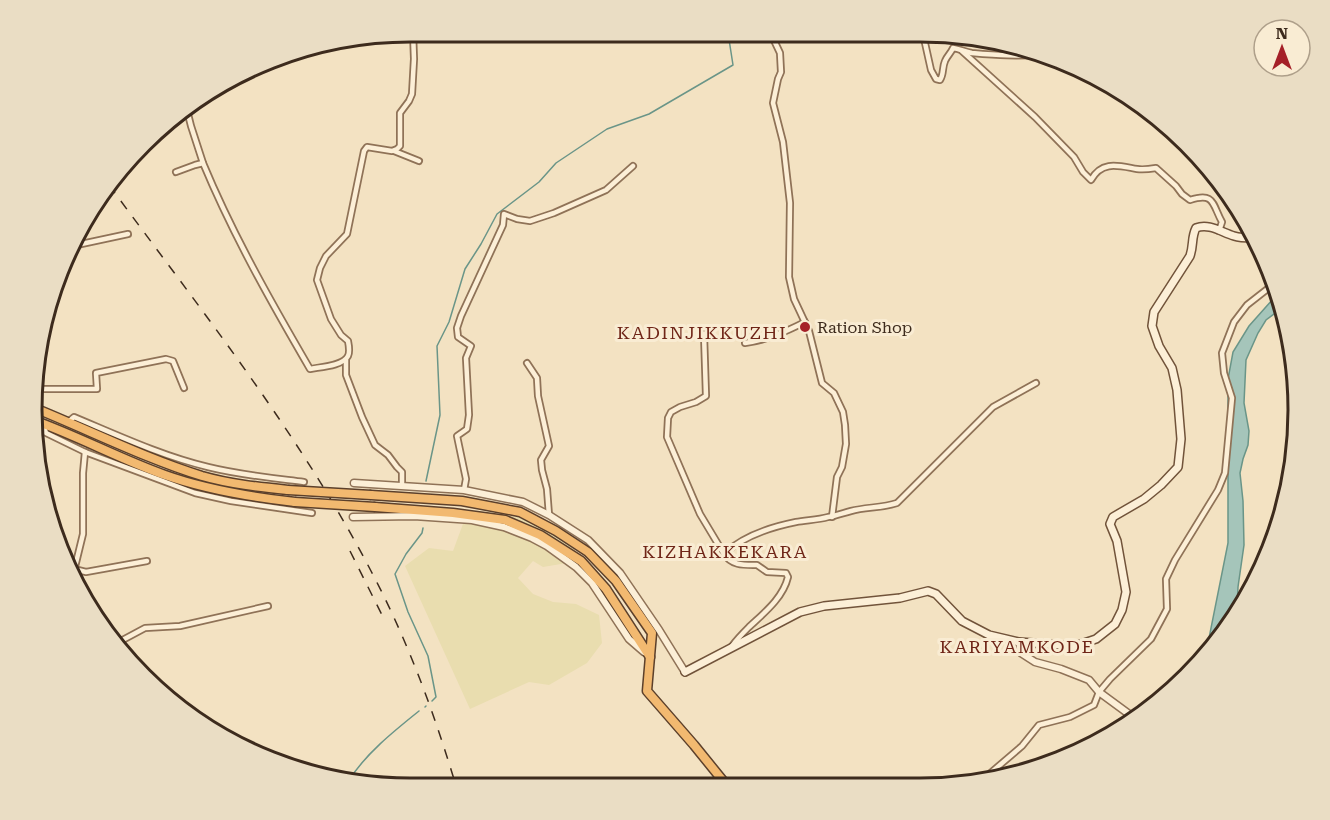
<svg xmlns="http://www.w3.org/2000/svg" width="1330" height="820" font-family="'Roboto Serif',serif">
<rect width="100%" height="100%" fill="#f3e2c2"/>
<!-- farmland -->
<path fill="#e9ddaf" d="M467,513l40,2 40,8 19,8 13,30 -36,6 -10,-6 -15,17 15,16 20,8 23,2 23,11 3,28 -15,20 -38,22 -20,-3 -59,27 -65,-143 24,-18 24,3z"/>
<!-- water -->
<path fill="#a5c5ba" stroke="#6a9588" stroke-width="1.5" d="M1274,298l4,13 -12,9 -8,13 -12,27 -2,43 5,28 -1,14 -5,14 -3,14 3,28 1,44 -6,42 -1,21 -17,32 -14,13 22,-110v-164l5,-27 16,-26z"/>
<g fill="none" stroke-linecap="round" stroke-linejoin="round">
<!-- stream -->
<g stroke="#6a9588" stroke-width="1.5">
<path d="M426,481l14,-66 -3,-69 12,-24 16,-53 16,-25 16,-30 42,-32 17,-19 51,-34 42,-15 84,-49 -5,-32"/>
<path d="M423,528l-1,5 -16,21 -11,20 13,38 20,44 8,41 -4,4"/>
<path d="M425,707l1,-1"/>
<path d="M348,782c16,-27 46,-51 71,-71"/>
</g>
<!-- minor casing -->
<g stroke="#8f7257" stroke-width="8">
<g id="minor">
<path d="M771,34l9,19 1,19 -3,7 -5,24 10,39 7,61 -1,74 5,22 15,32 13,52 12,10 9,19 2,13 1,19 -4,23 -5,10 -5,40"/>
<path d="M923,34l8,36 5,9 4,1c4,-6 2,-12 5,-19 2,-5 6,-8 8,-13 7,1 12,4 19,5 23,2 47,4 70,1"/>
<path d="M962,51l73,66 39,40 9,15 8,8c11,-20 28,-14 46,-11 6,1 13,0 19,-1l20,18 6,8 8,6c25,-8 22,4 32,22l-3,9"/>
<path d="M186,106l5,20 12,37"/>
<path d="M394,151l25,10"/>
<path d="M176,172l19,-7 8,-2c30,72 68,139 107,206 10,-2 33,-3 38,-13 2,-4 1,-10 0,-15l-7,-6 -10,-16 -14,-39 3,-12 6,-12 21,-22 17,-83 3,-4 25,4 5,-2 3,-3v-33l9,-12 3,-7 2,-35 -1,-27"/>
<path d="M72,246l56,-12"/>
<path d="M704,334l2,62 -10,6 -16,5 -9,5 -3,6 -1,19 33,77 24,40"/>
<path d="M745,343c22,-3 40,-11 60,-21"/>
<path d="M346,360v15l16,42 13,28 13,10 9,12 5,5v14"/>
<path d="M527,363l10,15 1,18 11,50 -8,14 1,10 5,19 2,26"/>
<path d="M36,384l1,25"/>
<path d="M36,389h61l-1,-16 70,-14 7,2 11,27"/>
<path d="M68,422l6,-5c43,18 88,39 134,50 32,8 64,11 96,15"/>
<path d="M43,424l3,9 39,19 110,41 36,8 81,12"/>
<path d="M464,490l2,-11 -9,-43 10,-7 2,-14 -3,-57 5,-12 -13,-9 -1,-9 4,-12 42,-91 1,-11 13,5 13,2 24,-8 52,-23 27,-24"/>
<path d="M74,569l12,3 61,-11"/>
<path d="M73,575l10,-41v-61l2,-21"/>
<path d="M117,643l28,-15 35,-2 88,-20"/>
<path d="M732,646c5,-7 11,-13 17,-19 15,-14 34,-29 39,-50l-2,-4 -19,-1 -10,-7c-13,0 -25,1 -33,-11 18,-17 47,-27 72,-32 10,-2 22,-2 32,-5 8,-1 15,-4 23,-6 15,-4 31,-3 46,-8l96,-96 43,-24"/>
<path d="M980,782l42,-36 17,-21 31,-8 24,-12 5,-13 11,-13 41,-40 16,-30 -1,-30 9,-19 43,-70 7,-17 7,-75 -8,-25 -2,-20 12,-31 13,-17 23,-18"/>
</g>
</g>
<!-- tertiary casing -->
<g stroke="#8f7257" stroke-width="9">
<g id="tertiary">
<path d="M354,483l110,7 59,12 26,13 39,25 32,33 39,57 26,42"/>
<path d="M353,517l61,-1 58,4 32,7 28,11 15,8 29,21 16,16 37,56 15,13"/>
<path d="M1019,642l2,11 14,9 26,7 28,11 10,12 34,25"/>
</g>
</g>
<!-- secondary casing -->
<g stroke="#71533a" stroke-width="10">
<path id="secondary" d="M685,672l115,-60 24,-6 76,-8 28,-7 8,3 26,27 27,14 30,7 56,4 21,-7 19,-15 7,-14 4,-18 -9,-51 -7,-17 3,-7 31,-18 17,-14 17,-18 3,-28 -4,-49 -5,-22 -13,-22 -7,-20 2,-14 36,-56c4,-12 1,-18 6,-28 13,-5 25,4 38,8 6,2 13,2 19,2"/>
</g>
<!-- trunk casing -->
<g stroke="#5c402b" stroke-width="11">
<g id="trunk">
<path d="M32,407c57,23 112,51 170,69 28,8 57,11 86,14"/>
<path d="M33,420c45,16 87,39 132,55 42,15 86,22 130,27"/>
<path d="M371,495l91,6 58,11 36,19 32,21 28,29 36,52 -5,58 47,54 34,42"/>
<path d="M375,507l78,6 52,7 35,15 41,26 25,28 44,68"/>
</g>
</g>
<!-- minor -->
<use href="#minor" stroke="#fcefd7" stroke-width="4.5"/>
<!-- tertiary -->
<use href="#tertiary" stroke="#fcefd7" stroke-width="6"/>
<!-- secondary -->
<use href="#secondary" stroke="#fcefd7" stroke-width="7"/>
<!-- trunk -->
<use href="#trunk" stroke="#f2b970" stroke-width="8"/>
<!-- rail -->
<g stroke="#3d2b1d" stroke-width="1.5" stroke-dasharray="10 10" stroke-linecap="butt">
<path d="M109,185c92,125 190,248 262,386 36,68 63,141 85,215"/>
<path d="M350,551l32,64"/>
</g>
<!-- trunk-bridge casing -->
<g stroke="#5c402b" stroke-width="11" stroke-linecap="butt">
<g id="trunk-bridge">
<path d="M288,490l83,5"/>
<path d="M295,502l80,5"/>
</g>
</g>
<!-- trunk-bridge -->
<use href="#trunk-bridge" stroke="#f2b970" stroke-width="8"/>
</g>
<!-- markers -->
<circle fill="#a52028" stroke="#f9ecd3" stroke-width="2" cx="805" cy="327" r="6"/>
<g text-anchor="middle" stroke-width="6" stroke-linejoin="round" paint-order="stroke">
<!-- poi labels -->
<g font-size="16" fill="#3d2b1d" stroke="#f9ecd3" text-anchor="start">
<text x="817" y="333">Ration Shop</text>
</g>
<!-- neighbourhood labels -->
<g font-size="18" letter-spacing="1.5" fill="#6f2517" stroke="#f9ecd3">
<text x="702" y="339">KADINJIKKUZHI</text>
<text x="725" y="558">KIZHAKKEKARA</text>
<text x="1017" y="653">KARIYAMKODE</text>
</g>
</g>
<!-- crop -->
<path d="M0 0H1330V820H0ZM410 42H920A368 368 0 0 1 1288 410V410A368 368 0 0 1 920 778H410A368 368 0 0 1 42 410V410A368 368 0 0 1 410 42Z" fill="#eaddc4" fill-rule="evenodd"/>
<path fill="none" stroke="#3d2b1d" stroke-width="3" d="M410 42H920A368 368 0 0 1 1288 410V410A368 368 0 0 1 920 778H410A368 368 0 0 1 42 410V410A368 368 0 0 1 410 42Z"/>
<!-- north arrow -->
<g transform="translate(1282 48)"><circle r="28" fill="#f9ecd3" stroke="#ae9f8a" stroke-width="1.5"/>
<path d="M0-4.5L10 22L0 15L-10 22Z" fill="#a52028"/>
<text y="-9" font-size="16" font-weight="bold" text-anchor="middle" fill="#3d2b1d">N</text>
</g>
</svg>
